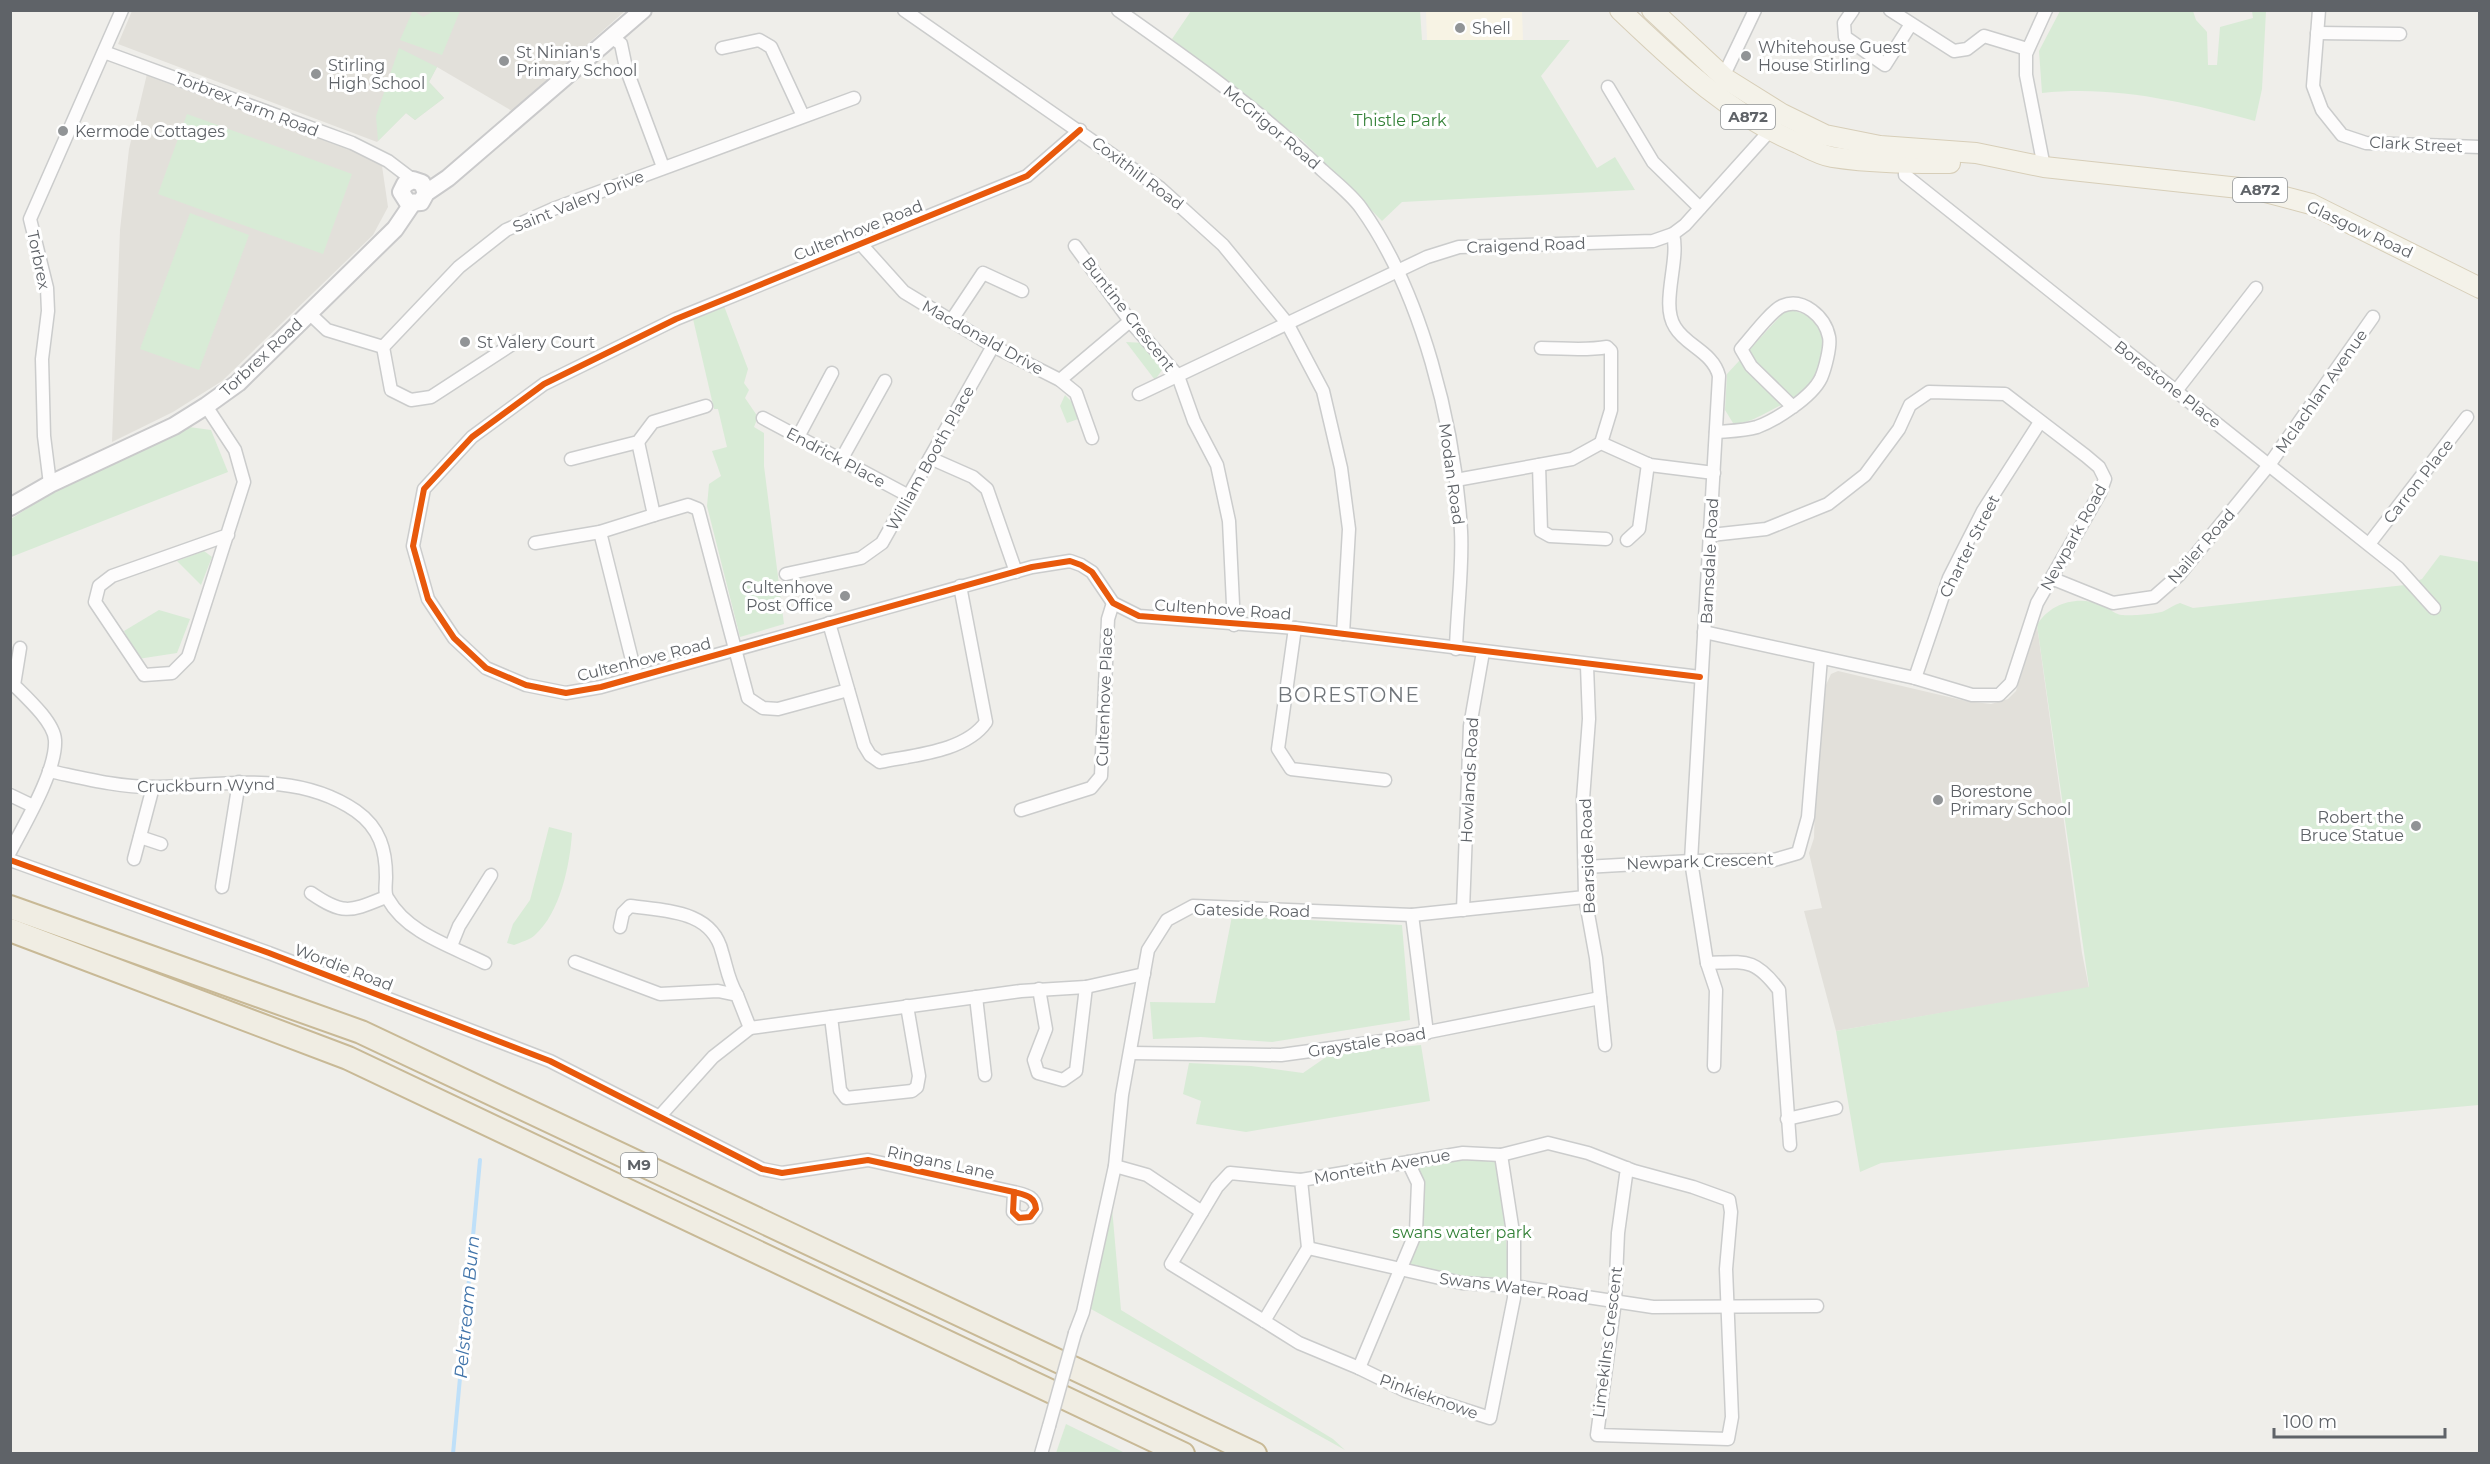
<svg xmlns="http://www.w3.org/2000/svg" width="2490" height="1464" font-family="Montserrat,sans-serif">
<rect width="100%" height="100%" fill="#efeeea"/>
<!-- commercial -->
<path fill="#f7f3e4" d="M1431,11h91l1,29h-96l-1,-28z"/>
<!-- education -->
<g fill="#e2e0da">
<path d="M132,11h493l-113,100 -75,-44 -8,15 15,16 -29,22 -9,-7 -29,29 -259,-98z"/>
<path d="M147,74l204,75 31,17 6,41 -15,28 -151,146 -49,31 -61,30 8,-212 9,-81z"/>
<path d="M2037,625l45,328 7,35 -253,43 -32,-120 18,-3 -13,-55 5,-15 2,-76 10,-77 5,-11 7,-3 128,30 25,3 17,-5 8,-8z"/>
</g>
<!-- green -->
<g fill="#d8ebd6">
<path d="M413,10l10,7 11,-6h26l-18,44 -42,-15z"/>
<path d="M1420,10l2,30h148l-29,36 56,92 18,-11 20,33 -233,12 -20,19 -80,-81 -130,-101 19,-28z"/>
<path d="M2060,11h133l3,9 11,12 1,33h9l3,-38 33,-9 -1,-7h14l-4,78 -7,32c-70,-19 -140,-36 -213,-28l-3,-42z"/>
<path d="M399,48l38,19 -8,15 15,16 -29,22 -9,-7 -28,28 -2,-25z"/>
<path d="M187,114l165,60 -29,80 -165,-60z"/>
<path d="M190,213l59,22 -50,135 -59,-21z"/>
<path d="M724,306l24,63 -4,14 5,7 -4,8 13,19 -4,10 10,6v33l20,158 -44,13 -33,-131 2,-22 12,-8 -9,-25 15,-4 -9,-38h-4l-21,-90z"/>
<path d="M1786,310c41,2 47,42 24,72 -11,15 -29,23 -46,32 -10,5 -19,10 -31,9l-8,-13 2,-36z"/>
<path d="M1126,342l19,1 19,24 -9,13z"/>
<path d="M1065,395l11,11 5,12 -14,5 -7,-17z"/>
<path d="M189,427l22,3 17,42 -217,85v-38l34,-22z"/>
<path d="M204,551l8,6 -11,28 -24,-24z"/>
<path d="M2440,555l39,7v543l-269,24 -329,34 -21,9 -24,-141 253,-44 -52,-362c13,-22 41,-30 65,-20 7,3 14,10 20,10 8,1 36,-1 42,-4 4,-2 10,-6 16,-8l13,5 212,-23 17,-6z"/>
<path d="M159,610l31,9 -13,34 -39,6 -14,-28z"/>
<path d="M549,827l23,6c-2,32 -12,80 -37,102 -5,5 -14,7 -21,10l-7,-2 6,-19 17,-24z"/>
<path d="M1232,916l170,9 8,95 -138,22 -71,-5 -48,2 -3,-37 65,1z"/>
<path d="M1421,1045l9,56 -184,31 -50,-8 5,-23 -18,-7 6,-31 62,3 52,7 29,-20z"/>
<path d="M1458,1157l40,1 12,125 -53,-4 -51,-13 13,-32 -4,-70z"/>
<path d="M1112,1208l9,102 212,129 12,11 -254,-141z"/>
<path d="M1066,1424l59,29h-69z"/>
</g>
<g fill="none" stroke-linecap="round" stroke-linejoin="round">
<!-- stream -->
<path stroke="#bfe0f9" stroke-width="4" d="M453,1454l27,-294"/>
<!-- street casing -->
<g stroke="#cbcccc" stroke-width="15">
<g id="street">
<path d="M904,10l256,178 63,57 64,78 36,68 18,77 8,61 -6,105"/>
<path d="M1118,10c71,50 142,100 204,160 13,12 29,24 39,38 61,85 94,219 100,323 2,38 -4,79 -5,118"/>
<path d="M1853,10l-9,13 1,14 40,28 26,-41"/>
<path d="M1890,10l64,41 13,-2 17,-13 43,13"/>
<path d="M2319,10l-6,76 9,24 20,25 24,8 114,4"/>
<path d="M2317,33l83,1"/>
<path d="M611,37l10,7 5,24 37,99"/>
<path d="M722,48l37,-8 12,7 32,69"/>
<path d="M104,52l248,91 36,18 25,19"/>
<path d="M1723,77l32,-67"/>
<path d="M1608,87l45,75 47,46"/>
<path d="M1080,130l-53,46 -351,143 -132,65 -72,53 -48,52 -11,57 15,53 26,39 32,30 40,17 40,8 35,-6 431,-120 38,-6 11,4 11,7 21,31 26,13 156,12 405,49"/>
<path d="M1901,160l4,3v12l493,393 36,40"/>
<path d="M2044,167l-18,-92v-21l20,-44"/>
<path d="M1673,234c7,27 -13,70 2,93 11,19 38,25 44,49l-28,485 16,102 9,27 -2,76"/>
<path d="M860,243l44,49 89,54 67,34 16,13 16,45"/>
<path d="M1075,246l55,75 48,55 16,45 23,44 12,56 5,104"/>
<path d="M309,313l18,17 56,17 76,-80 47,-37 47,-21 301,-111"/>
<path d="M951,321l32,-48 39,18"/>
<path d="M383,347l8,43 20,10 20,-3 86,-56"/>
<path d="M1541,348c23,0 43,3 66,-1l4,4v59l-10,33"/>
<path d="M1060,380l70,-59"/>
<path d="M2176,391l80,-103"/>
<path d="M1139,394l288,-137 32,-10 194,-6 20,-7 12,-9 90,-100"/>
<path d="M206,406l29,44 9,32 -56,175 -16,16 -28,2 -49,-73 4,-16 13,-10 116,-41"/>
<path d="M763,418l146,78"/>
<path d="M1716,432c12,-1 28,-1 41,-5 19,-7 55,-30 64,-49 4,-9 10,-32 8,-41 -4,-20 -26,-40 -47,-31 -11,5 -32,33 -41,43l10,17 42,41"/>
<path d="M798,437l34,-64"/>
<path d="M930,458l43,19 14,12 29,83"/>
<path d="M571,459l67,-17 15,-20 53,-16"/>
<path d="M841,460l44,-79"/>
<path d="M1539,465l2,66 9,5 56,3"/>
<path d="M1456,480l116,-21 29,-16 49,22 64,8"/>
<path d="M50,484l-6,-48 -2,-77 6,-48 -1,-23 -17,-69 92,-209"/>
<path d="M654,515l34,-10 10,4 50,189 15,10 15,1 70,-19"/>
<path d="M600,532l36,144"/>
<path d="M1627,540l12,-11 9,-65"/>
<path d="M535,543l65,-11 54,-17 -16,-73"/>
<path d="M2369,544l98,-127"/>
<path d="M786,574l75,-16 21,-15 111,-197"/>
<path d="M2051,578l62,25 41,-6 25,-22 90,-110 104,-148"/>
<path d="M829,623l35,122 6,10 10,7c33,-7 85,-10 106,-40l-26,-136"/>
<path d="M1295,628l-17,121 13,20 94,11"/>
<path d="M1704,632l211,46 57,17h27l12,-12 26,-80 63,-110 5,-14 -6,-12 -13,-11 -81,-62 -76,-2 -19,13 -11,24 -34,46 -37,29 -62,25 -55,6"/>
<path d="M1587,666l2,53 -6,80 2,98 11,61 9,87"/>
<path d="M1915,678l34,-100 34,-67 57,-89"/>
<path d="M49,771c34,7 68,16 103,16 69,-1 143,-18 204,24 24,17 30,39 30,66 0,7 -2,17 2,22 19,34 63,47 97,64"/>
<path d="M10,795l23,11"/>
<path d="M1021,810l70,-22 10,-12 7,-157 5,-16"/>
<path d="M140,837l21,7"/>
<path d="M10,852c14,-27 47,-82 45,-112 -1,-18 -29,-43 -41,-55l6,-37"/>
<path d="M134,859l19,-72"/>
<path d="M10,860l259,93 281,108 212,108 20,4 86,-13 146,32c11,3 21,4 22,17l-6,8 -11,1 -6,-6 1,-20"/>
<path d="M1585,867l106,-6 83,-1 24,-7 10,-36 13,-159"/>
<path d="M222,887l17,-105"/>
<path d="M311,893c33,23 40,18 75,4"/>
<path d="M1463,910l7,-184 13,-74"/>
<path d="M1412,915l15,118"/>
<path d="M620,927l3,-14 7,-7c35,5 82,4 92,46 5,16 6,28 15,43"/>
<path d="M451,946l8,-20 32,-51"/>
<path d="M575,962l85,32 58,-3 19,4 13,33 -37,29 -53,59"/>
<path d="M1707,963c38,-1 47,-6 72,27l11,155"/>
<path d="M1039,989l7,40 -12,31 4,13 25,7 13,-9 10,-84"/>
<path d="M976,997l9,78"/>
<path d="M831,1017l9,73 6,8 66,-7 5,-4 2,-11 -12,-70"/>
<path d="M750,1028l271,-37 65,-4 58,-13"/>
<path d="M1130,1053l151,2 102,-14 217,-43"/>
<path d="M1787,1119l49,-11"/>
<path d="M1408,1162l10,21 -2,49 -57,136 47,23 84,27 24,-120v-59l-13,-84"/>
<path d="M1115,1166l32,9 55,37"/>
<path d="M1230,1173l71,7 7,68 -44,73 -93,-57 46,-77z"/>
<path d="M1301,1180l162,-27 38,2 47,-12 40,10 46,18 59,16 36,13 2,12 -5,57 6,148 -4,22 -131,-4 18,-134 3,-68 9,-65"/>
<path d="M1308,1248l154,35 52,3 139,21 164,-1"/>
<path d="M1264,1321l35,22 60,25"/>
<path d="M1075,1333l8,-21 32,-146 7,-71 26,-145 19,-30 26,-14 219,9 173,-18"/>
<path d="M1041,1454l8,-28"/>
</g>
</g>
<!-- secondary casing -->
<g stroke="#cacacb" stroke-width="20">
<g id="secondary">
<path d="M426,193l-4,-10 -9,-3 -8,4 -4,8 7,11 13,-1 5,-9 22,-15 195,-168"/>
<path d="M10,507l40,-23 124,-58 32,-20 32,-23 157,-154 17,-25"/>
</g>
</g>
<!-- primary casing -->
<g stroke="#d7ceb8" stroke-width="22">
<g id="primary">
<path d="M1620,10c55,52 108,104 178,133 10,5 22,12 34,14 38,6 79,6 118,6"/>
<path d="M1652,10l74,69 56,35 43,21 55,11 96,7 68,14 214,23 53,14 169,84"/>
</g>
</g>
<!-- highway casing -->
<g stroke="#c8b996" stroke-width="26">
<g id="highway">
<path d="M10,907l351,125 894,422"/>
<path d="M10,930l338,128 835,396"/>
</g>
</g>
<!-- street -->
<use href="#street" stroke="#fdfcfc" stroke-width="12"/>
<!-- secondary -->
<use href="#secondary" stroke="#fdfcfc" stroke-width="16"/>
<!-- primary -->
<use href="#primary" stroke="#f4f2e9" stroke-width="20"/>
<!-- highway -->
<use href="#highway" stroke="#f0ede3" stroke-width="22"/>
<!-- street-bridge casing -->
<g stroke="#cbcccc" stroke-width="15" stroke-linecap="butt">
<path id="street-bridge" d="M1049,1426l26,-93"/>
</g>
<!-- street-bridge -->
<use href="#street-bridge" stroke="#fdfcfc" stroke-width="12"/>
<!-- cycleway casing -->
<g stroke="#fff" stroke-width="10">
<g id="cycleway">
<path d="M1080,130l-53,46 -351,143 -132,65 -72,53 -48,52 -11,57 15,53 26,39 32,30 40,17 40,8 35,-6 431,-120 38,-6 11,4 11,7 21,31 26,13 156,12 405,49"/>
<path d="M10,860l259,93 281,108 212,108 20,4 86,-13 146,32c11,3 21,4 22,17l-6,8 -11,1 -6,-6 1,-20"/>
</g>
</g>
<!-- cycleway -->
<use href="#cycleway" stroke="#e8590c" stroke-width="6"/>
</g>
<!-- markers -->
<g fill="#919496" stroke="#fff" stroke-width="2">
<circle cx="1460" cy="28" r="6"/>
<circle cx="1746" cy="56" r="6"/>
<circle cx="504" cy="61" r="6"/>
<circle cx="316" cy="74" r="6"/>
<circle cx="63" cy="131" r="6"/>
<circle cx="465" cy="342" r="6"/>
<circle cx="845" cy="596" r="6"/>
<circle cx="1938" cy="800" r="6"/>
<circle cx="2416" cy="826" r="6"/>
</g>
<g text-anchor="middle" stroke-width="6" stroke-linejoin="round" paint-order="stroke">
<!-- shield labels -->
<g fill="#fff" stroke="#8f9295" stroke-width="1.5">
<rect x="1721" y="105" width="54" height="24" rx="4.5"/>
<rect x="2233" y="178" width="54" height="24" rx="4.5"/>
<rect x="621" y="1153" width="36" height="24" rx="4.5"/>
</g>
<g font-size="15" font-weight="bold" fill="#5f6368">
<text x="1748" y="122">A872</text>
<text x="2260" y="195">A872</text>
<text x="639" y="1170">M9</text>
</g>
<!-- poi labels -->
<g font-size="16" fill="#5f6368" stroke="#fff" text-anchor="start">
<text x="1472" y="34">Shell</text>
<text x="1758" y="53">Whitehouse Guest<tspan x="1758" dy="18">House Stirling</tspan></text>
<text x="516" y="58">St Ninian's<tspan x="516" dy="18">Primary School</tspan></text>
<text x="328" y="71">Stirling<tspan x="328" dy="18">High School</tspan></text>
<text x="75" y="137">Kermode Cottages</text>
<text x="477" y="348">St Valery Court</text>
<text x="833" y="593" text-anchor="end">Cultenhove<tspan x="833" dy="18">Post Office</tspan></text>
<text x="1950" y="797">Borestone<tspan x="1950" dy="18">Primary School</tspan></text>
<text x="2404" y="823" text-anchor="end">Robert the<tspan x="2404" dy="18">Bruce Statue</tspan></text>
</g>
<!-- street labels -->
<g font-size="16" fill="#5f6368" stroke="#fff">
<text transform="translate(247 104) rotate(21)" y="6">Torbrex Farm Road</text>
<text transform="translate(1272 127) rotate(40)" y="6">McGrigor Road</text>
<text transform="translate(2416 144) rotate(3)" y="6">Clark Street</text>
<text transform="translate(1138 173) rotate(37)" y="6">Coxithill Road</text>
<text transform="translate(578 201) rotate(-22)" y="6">Saint Valery Drive</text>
<text transform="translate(2360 229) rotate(25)" y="6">Glasgow Road</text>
<text transform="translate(858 230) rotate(-22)" y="6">Cultenhove Road</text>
<text transform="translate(1526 245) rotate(-2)" y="6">Craigend Road</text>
<text transform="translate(39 260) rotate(78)" y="6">Torbrex</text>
<text transform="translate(1129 314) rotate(52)" y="6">Buntine Crescent</text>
<text transform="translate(983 337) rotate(29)" y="6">Macdonald Drive</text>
<text transform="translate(261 357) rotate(-43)" y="6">Torbrex Road</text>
<text transform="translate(2168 384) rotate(38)" y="6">Borestone Place</text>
<text transform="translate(2321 391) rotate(-55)" y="6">Mclachlan Avenue</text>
<text transform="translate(836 457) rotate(28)" y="6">Endrick Place</text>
<text transform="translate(930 458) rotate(-61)" y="6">William Booth Place</text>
<text transform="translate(1452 474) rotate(82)" y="6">Modan Road</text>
<text transform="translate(2418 481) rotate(-52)" y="6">Carron Place</text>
<text transform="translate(2073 537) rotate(-61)" y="6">Newpark Road</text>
<text transform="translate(1969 546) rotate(-63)" y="6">Charter Street</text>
<text transform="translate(2201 546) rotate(-49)" y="6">Nailer Road</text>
<text transform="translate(1709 561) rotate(-87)" y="6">Barnsdale Road</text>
<text transform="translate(1223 609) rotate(4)" y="6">Cultenhove Road</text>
<text transform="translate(644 659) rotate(-14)" y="6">Cultenhove Road</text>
<text transform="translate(1104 697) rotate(-88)" y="6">Cultenhove Place</text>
<text transform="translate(1469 780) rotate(-87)" y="6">Howlands Road</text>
<text transform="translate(206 785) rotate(-1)" y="6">Cruckburn Wynd</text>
<text transform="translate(1587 856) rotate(-92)" y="6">Bearside Road</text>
<text transform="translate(1700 861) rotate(-2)" y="6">Newpark Crescent</text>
<text transform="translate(1252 910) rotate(1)" y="6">Gateside Road</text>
<text transform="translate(344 967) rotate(21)" y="6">Wordie Road</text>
<text transform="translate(1367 1042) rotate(-9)" y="6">Graystale Road</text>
<text transform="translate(941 1162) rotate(12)" y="6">Ringans Lane</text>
<text transform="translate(1382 1166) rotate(-10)" y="6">Monteith Avenue</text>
<text transform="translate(1514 1287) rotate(7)" y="6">Swans Water Road</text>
<text transform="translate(1607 1342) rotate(-83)" y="6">Limekilns Crescent</text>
<text transform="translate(1429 1396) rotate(20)" y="6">Pinkieknowe</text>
</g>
<!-- park labels -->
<g font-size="16" fill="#348238" stroke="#fff">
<text x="1400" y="126">Thistle Park</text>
<text x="1462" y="1238">swans water park</text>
</g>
<!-- water labels -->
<g font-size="18" font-style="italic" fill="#4174aa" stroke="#fff">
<text transform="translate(467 1307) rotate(-85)" y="6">Pelstream Burn</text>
</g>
<!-- quarter labels -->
<g font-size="20" letter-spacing="1.5" fill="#70757a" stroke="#fff">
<text x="1349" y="702">BORESTONE</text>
</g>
</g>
<!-- border -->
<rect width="2490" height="1464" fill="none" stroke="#5f6368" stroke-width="24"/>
<!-- scale -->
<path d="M2274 1428v9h171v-9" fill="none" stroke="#5f6368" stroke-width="3"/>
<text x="2283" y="1428" font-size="18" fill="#5f6368" stroke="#ffffff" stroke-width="4.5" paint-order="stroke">100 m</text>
</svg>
